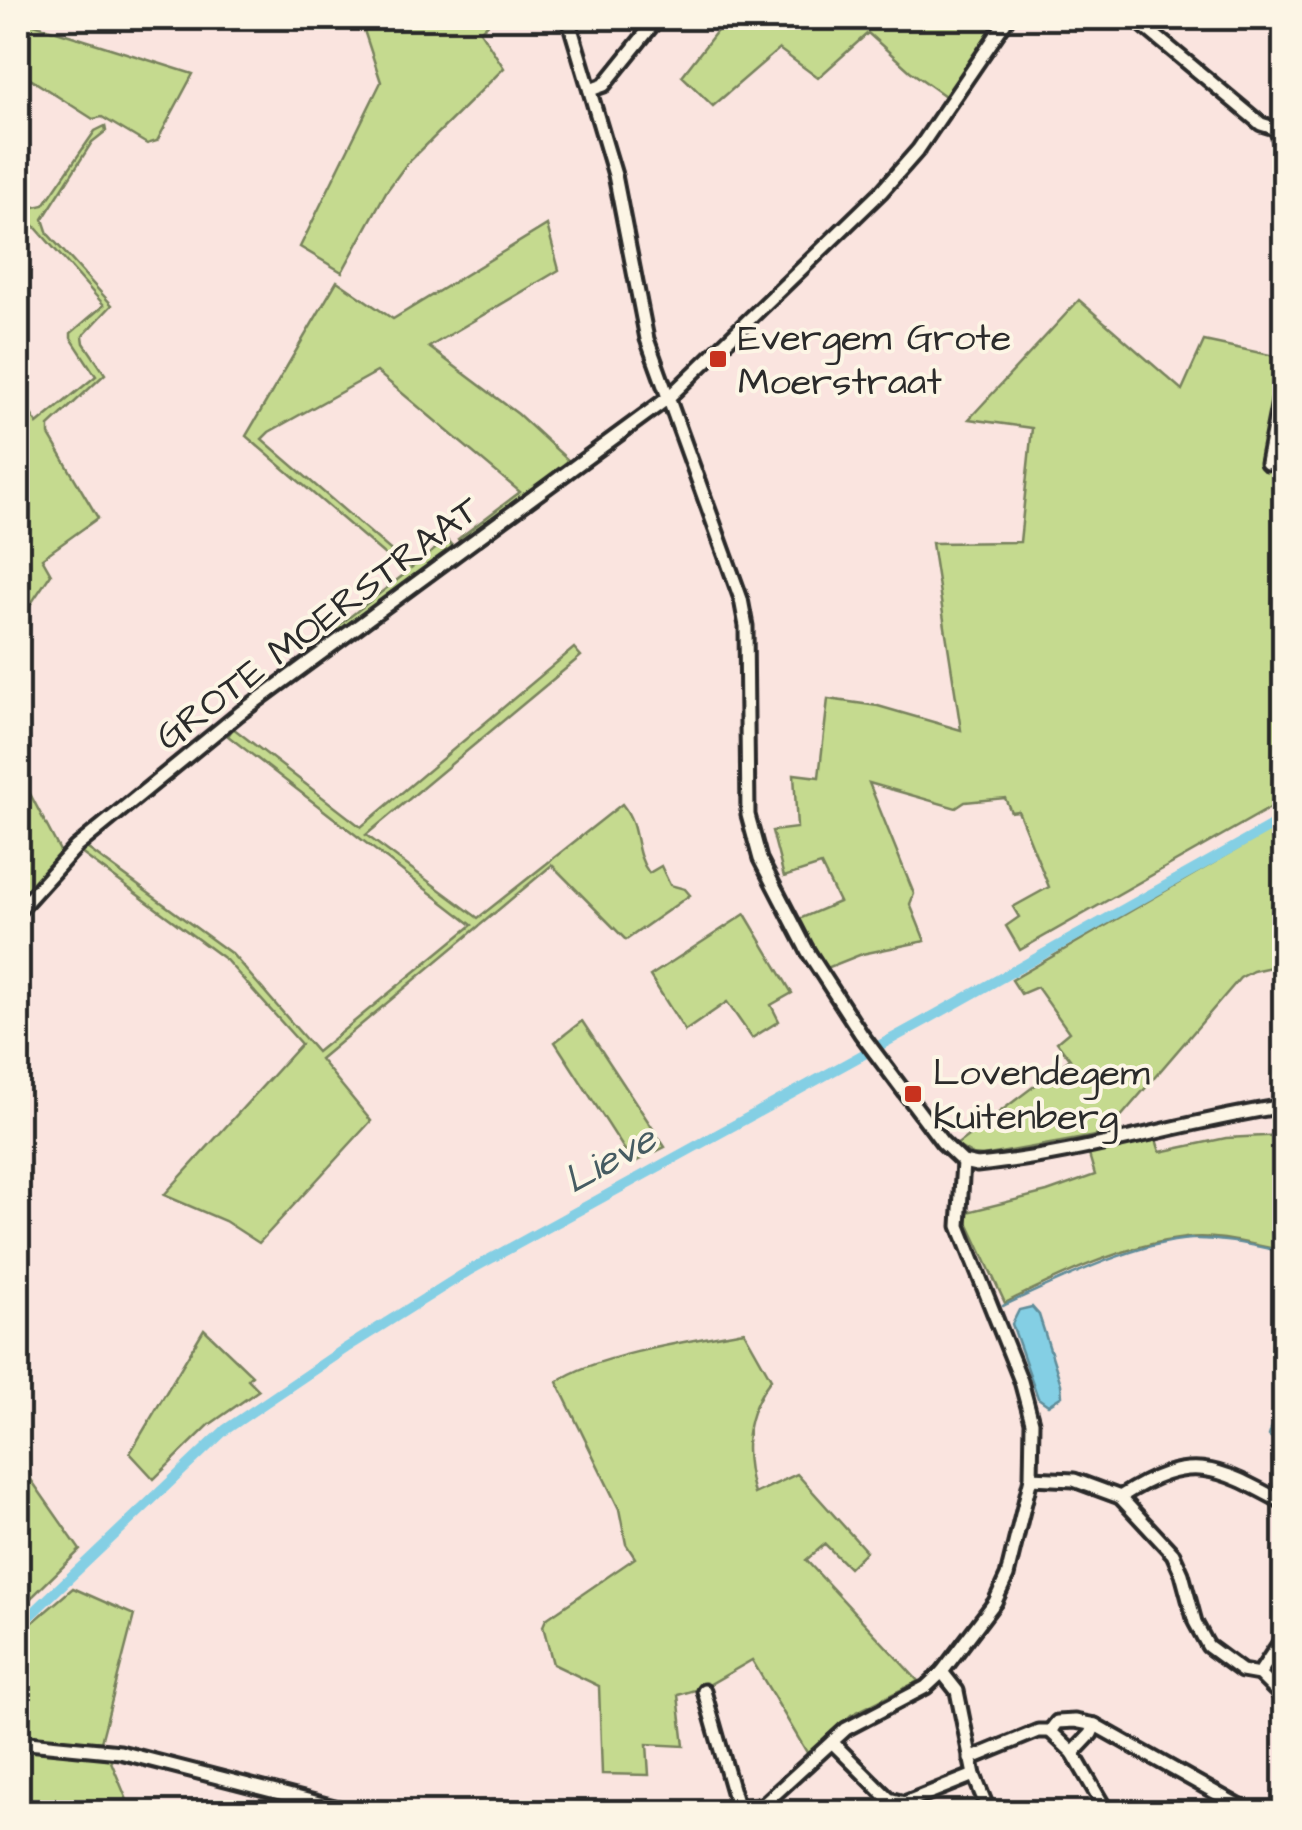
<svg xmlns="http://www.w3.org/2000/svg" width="1302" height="1830" font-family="'Architects Daughter',sans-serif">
<rect width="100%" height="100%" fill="#fae4df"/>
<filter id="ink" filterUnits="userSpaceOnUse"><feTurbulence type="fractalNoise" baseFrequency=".01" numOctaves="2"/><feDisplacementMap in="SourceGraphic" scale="20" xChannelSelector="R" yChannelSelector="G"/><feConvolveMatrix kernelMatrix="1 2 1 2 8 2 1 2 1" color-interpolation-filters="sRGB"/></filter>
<g filter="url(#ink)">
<!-- green -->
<g fill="#c5da8f" stroke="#78825d" stroke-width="2.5">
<path d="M360,18h134l-14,13 24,37 -99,98 -19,26 -44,80 -42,-25 81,-165z"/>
<path d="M727,18h277l-56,80 -38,-27 -42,-38 -50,45 -39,-29 -66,57 -31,-30z"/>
<path d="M18,19l175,55 -36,67 -10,3 -45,-27 -9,2 -75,-48z"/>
<path d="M105,126l1,5 -14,11 -49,77 5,15 64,71 -29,31 1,7 21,31 -56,52v9l49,83 -56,40 9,16 -31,46 -2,-228 19,32 59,-48 -25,-38v-5l33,-28 -81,-92 2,-4 19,-4 51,-74z"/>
<path d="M547,225l12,45 -130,77 89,67 52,48 -109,81 -3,-4 62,-47 -143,-120 -108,60 -7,7 149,129 36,-28 7,8 -136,101 -3,-5 91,-71 -160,-137 91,-155 56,38z"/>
<path d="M1079,300l103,90 22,-49 80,17 -22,110 6,1 12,-44 4,1v374l-264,150 -14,-24 13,-9 -6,-10 36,-20 -31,-76 -7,1 -6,-14 -40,4 -9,6 -87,-25 45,111 -4,10 15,37 -63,13 -35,14 -28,-49 40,-17 -18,-37 -37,12 -12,-46 25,-3 -3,-54 25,3 9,-78 50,7 83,24 -29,-187 88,-1 12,-114 -63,-9z"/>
<path d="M574,648l7,8 -215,179 112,83 144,-114c19,24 10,46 27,69l12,-7 9,19 15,4 5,6 -64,45 -74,-75 -232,194 51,62 -112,122 -34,-22 -61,-26 137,-151 -75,-84 -145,-107 -63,70v-8l66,-69 148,108 85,98 155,-127 -244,-189 5,-8 128,99z"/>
<path d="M18,758l9,30 33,63 -1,6 -41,45z"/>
<path d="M1284,822v60l-13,85 -18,4 -13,7 -134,156 -123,22 -10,-1 -17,-10 114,-86 -13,-17 12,-10 -32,-45 -16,7 -9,-14z"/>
<path d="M745,914l47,79 -21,12 8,16 -27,17 -25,-36 -42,29 -35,-55z"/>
<path d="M582,1021l83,126 -32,16 -78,-121z"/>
<path d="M1154,1133l6,19 66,-14 58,-3v116c-31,-6 -66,-17 -98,-13 -63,7 -125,37 -181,65l-36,-78 -6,-1v-11l84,-21 48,-17 -8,-27z"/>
<path d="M204,1329l48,46 -4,4 11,11 -50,35 -55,54 -24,-26z"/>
<path d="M744,1331l27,48c-27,36 -29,72 -17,115l43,-20 69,77 -17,17 -24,-24 -19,16 112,121 -67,34 -42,41 -57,-96 -47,27 -27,8 6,51 -37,-2 2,31 -47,-1 -3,-88 -46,-22 -10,-38 3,-7 89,-61 -9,-14 -7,-35 -62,-127c34,-26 142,-43 187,-51z"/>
<path d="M18,1461l62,89 -51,50 -11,-6z"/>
<path d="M73,1588l61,27 -33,127 -83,-7v-100z"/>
<path d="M18,1745l89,7 25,60h-114z"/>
</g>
<!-- water -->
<path fill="#84cfe4" stroke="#608d9a" stroke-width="2.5" d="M1032,1307l7,8 22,69 1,12 -14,9 -10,-7 -26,-74 7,-14z"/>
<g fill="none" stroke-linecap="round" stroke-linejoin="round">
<!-- stream -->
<g stroke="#608d9a" stroke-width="2.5">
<path d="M1003,1306c52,-24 133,-64 189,-67 31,-1 63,7 92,13"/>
<path d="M1284,1389l-15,47 15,10"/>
</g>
<!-- canal -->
<path stroke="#84cfe4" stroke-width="10" d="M18,1627l207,-197 121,-82 124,-78 456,-250 358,-201"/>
<!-- minor casing -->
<g stroke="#2b2b2b" stroke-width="19">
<g id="minor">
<path d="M568,18l47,157 32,164 94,260 5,27 2,189 12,44 48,93 53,82 81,108 21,20 14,3c104,-10 204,-43 307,-59"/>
<path d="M1134,18l127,106 23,7"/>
<path d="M590,90l14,-5 54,-67"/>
<path d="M1277,131l7,22"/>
<path d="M1267,463l17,-88"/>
<path d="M18,911l58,-64 164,-134 428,-315 213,-206 37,-42 90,-132"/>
<path d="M1031,1478l43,2 46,17 53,57 9,20 13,48 13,24 34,25 17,3 25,25"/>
<path d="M1120,1497c71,-45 96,-31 164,6"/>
<path d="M942,1672l15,19 17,84 15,37"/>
<path d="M1259,1674l25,-38"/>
<path d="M704,1691l33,115 5,6"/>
<path d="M1075,1721l20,4 -4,9 -18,19 -23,-22 7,-9z"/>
<path d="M1095,1725l155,87"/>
<path d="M18,1742l102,10 234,60"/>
<path d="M832,1742l57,57 15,4 70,-28"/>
<path d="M1073,1753l34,59"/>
<path d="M970,1759l68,-28h12"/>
<path d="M716,1812l21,-6 26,-1"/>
<path d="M760,1812l3,-7 83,-76 80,-42 16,-15 53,-70 12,-26 24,-98 1,-56 -11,-41 -62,-155 4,-64"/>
</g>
</g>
<!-- minor -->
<use href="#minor" stroke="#fcf5e5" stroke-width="11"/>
</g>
</g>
<!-- markers -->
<g fill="#c8321e" stroke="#fcf5e5" stroke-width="4">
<rect x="708" y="349" width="20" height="20" rx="5"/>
<rect x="903" y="1084" width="20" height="20" rx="5"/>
</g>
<g text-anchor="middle" stroke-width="8" stroke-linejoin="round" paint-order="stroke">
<!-- poi labels -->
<g font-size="38" fill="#2b2b2b" stroke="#fcf5e5" text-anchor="start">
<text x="738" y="350">Evergem Grote<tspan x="738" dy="44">Moerstraat</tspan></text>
<text x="933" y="1085">Lovendegem<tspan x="933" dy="44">Kuitenberg</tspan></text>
</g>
<!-- street labels -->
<g font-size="38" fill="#2b2b2b" stroke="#fcf5e5">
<text transform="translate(317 622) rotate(-37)" y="13">GROTE MOERSTRAAT</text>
</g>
<!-- water labels -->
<g font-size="40" font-style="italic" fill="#465c62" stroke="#fcf5e5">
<text transform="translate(609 1158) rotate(-29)" y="14">Lieve</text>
</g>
</g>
<!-- margin -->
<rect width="1302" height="1830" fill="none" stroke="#fcf5e5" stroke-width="60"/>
<rect x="30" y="30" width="1242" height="1770" fill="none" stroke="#2b2b2b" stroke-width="4" filter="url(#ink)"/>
</svg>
